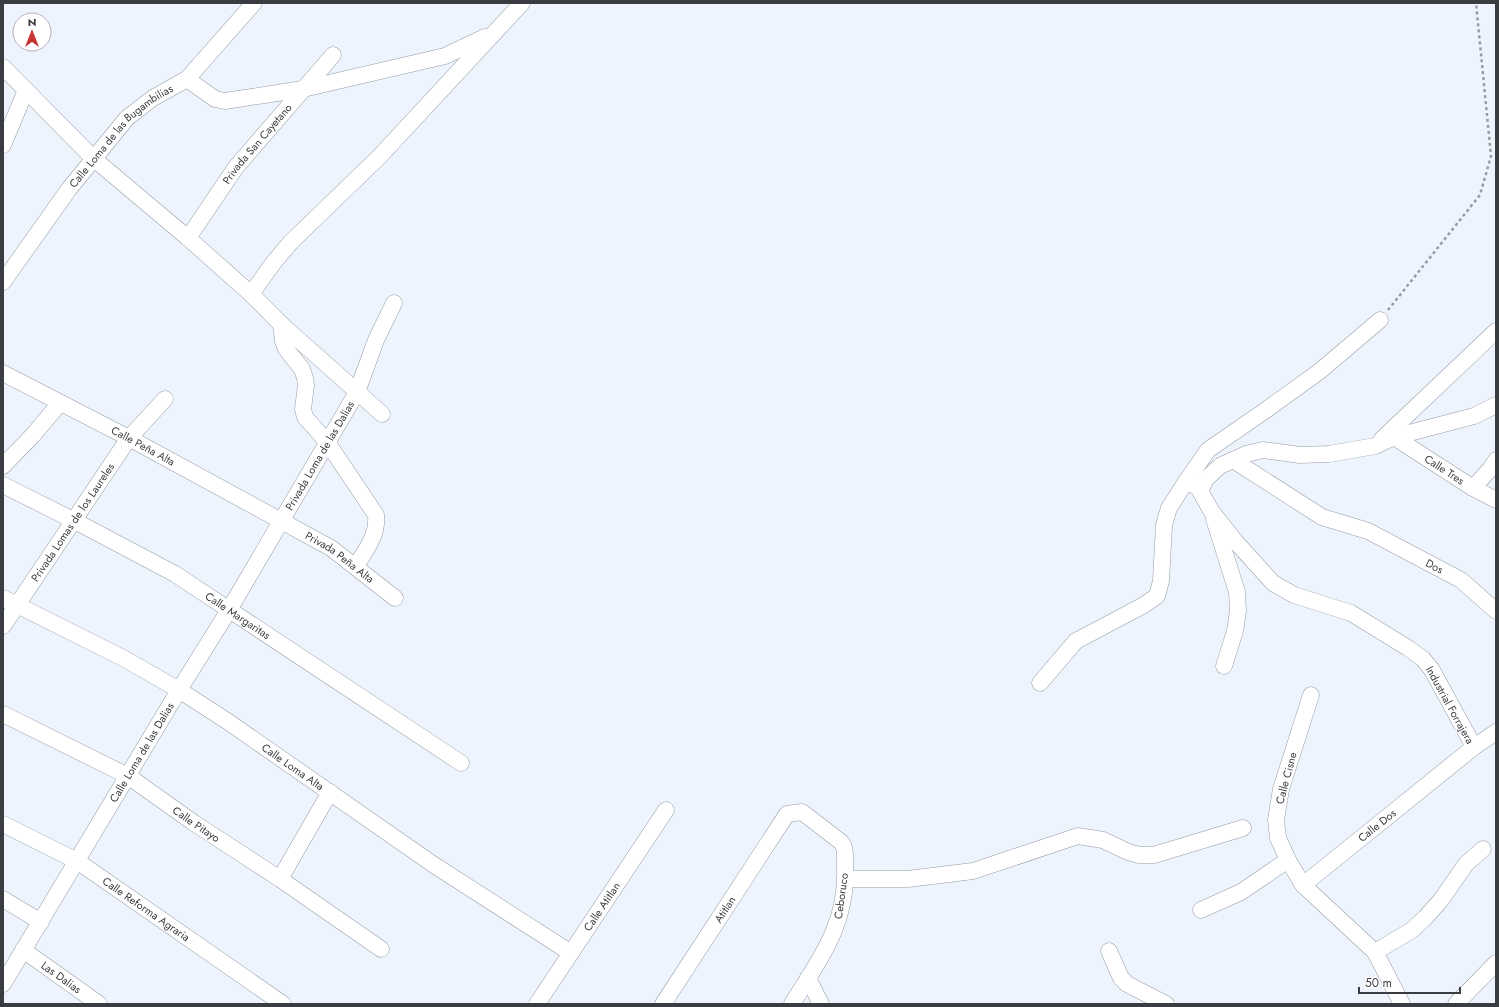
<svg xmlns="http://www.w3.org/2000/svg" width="1499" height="1007" font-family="Jost,sans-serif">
<rect width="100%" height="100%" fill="#edf4fd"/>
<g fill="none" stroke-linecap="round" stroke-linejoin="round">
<!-- minor casing -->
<g stroke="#959ca4" stroke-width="17">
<g id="minor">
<path d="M3,67l91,92 94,79 63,56 30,30 101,90"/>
<path d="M187,79l28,20 10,2 78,-12 142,-33 40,-19"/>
<path d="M3,145l23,-55"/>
<path id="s1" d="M188,238l48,-71 97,-112"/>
<path id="s2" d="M3,282l66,-93 58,-71 26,-20 34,-19 67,-76"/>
<path d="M251,294l23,-32 17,-20 88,-85 143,-154"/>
<path d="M281,324l2,17 3,8 16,20 3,9 1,7 -3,24 2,8 22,25 49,73c2,21 -10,34 -20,51"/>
<path id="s3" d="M3,373l126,65 202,110 64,50"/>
<path id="s4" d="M1394,437l79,51 23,12"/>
<path d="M1382,439l114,-108"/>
<path id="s5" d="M1233,460l89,57 46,14 93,49 35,31"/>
<path d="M3,466l30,-31 27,-32"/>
<path id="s6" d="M3,485l70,35 102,54 286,189"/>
<path d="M1195,486l-8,-6 21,-30 58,-40 54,-39 60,-51"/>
<path d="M1473,488l18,-20 5,-8"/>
<path d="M1214,519l23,73 1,19 -3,20 -11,35"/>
<path id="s7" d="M3,598l122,61 54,31 48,31 207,144 137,88"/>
<path id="s8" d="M3,626l126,-188 36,-39"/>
<path d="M1040,683l36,-42 68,-36 13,-9 4,-15 3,-56 5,-17 18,-28"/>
<path d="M1311,695l-30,94 -5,31 2,18 10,22 15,25 72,67 27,52"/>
<path id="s9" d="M3,714l125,62 66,47 86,56 101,70"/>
<path d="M1474,747l-42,-77 -9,-11 -15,-11 -57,-35 -57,-18 -21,-12 -38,-42 -23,-29 -12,-21 6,-12 14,-13 26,-12 17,-4 37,5 29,-1 46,-8 19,-9 80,-21 22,-11"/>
<path id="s10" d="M3,824l74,37 206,143"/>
<path d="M280,879l50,-87"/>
<path d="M846,879h62l65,-8 105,-35 25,4 25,12 11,3h15l89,-27"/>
<path id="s11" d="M1303,885l171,-138 22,-15"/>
<path d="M3,899l38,23"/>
<path d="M1201,910l40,-18 47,-32"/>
<path id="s12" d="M23,950l76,54"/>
<path d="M1109,951l12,27 6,6 39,20"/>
<path d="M1375,952l37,-22 13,-12 16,-18 25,-36 17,-15"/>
<path d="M808,978l13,26"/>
<path id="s13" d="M3,984l176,-294 50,-80 128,-218 19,-52 18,-37"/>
<path id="s14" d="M537,1004l129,-194"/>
<path id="s15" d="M663,1004l124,-190 15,-2 39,30 2,3c3,6 2,14 2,21 3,57 -25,93 -53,138"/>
<path d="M1456,1004l40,-41"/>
</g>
</g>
<!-- path -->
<path stroke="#979ca2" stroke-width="2.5" stroke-dasharray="3 3" stroke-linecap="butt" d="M1388,310l92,-115 11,-39 -15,-153"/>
<!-- minor -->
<use href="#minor" stroke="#fff" stroke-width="16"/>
</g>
<g text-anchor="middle" stroke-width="3" stroke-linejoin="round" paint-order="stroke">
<!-- street labels -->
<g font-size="11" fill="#393c40" stroke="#fff">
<text dy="4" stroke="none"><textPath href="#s2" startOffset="189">Calle Loma de las Bugambilias</textPath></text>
<text dy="4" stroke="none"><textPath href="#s1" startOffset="117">Privada San Cayetano</textPath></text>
<text dy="4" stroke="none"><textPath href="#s3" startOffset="158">Calle Peña Alta</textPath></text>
<text dy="4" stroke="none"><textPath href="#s13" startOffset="616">Privada Loma de las Dalias</textPath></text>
<text dy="4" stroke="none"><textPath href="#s4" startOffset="60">Calle Tres</textPath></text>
<text dy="4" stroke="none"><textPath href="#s8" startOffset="125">Privada Lomas de los Laureles</textPath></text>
<text dy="4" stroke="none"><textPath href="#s3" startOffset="384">Privada Peña Alta</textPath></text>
<text dy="4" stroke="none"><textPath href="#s5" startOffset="229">Dos</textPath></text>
<text dy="4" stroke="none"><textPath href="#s6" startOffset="269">Calle Margaritas</textPath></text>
<text transform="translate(1450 705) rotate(61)" y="4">Industrial Forrajera</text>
<text dy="4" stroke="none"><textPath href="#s13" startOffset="270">Calle Loma de las Dalias</textPath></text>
<text dy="4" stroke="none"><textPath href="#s7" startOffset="336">Calle Loma Alta</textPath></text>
<text transform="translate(1286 778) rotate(-75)" y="4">Calle Cisne</text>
<text dy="4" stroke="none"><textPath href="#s9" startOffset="223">Calle Pitayo</textPath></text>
<text dy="4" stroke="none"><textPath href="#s11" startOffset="95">Calle Dos</textPath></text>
<text transform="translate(841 896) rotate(-82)" y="4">Ceboruco</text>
<text dy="4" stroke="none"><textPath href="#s14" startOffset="117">Calle Atitlan</textPath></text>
<text dy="4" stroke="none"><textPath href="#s10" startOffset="167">Calle Reforma Agraria</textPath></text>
<text dy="4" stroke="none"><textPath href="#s15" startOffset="113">Atitlan</textPath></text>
<text dy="4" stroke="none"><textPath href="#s12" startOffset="47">Las Dalias</textPath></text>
</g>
</g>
<!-- border -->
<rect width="1499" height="1007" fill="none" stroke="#393c40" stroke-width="8"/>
<!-- north arrow -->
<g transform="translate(32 32)"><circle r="19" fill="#ffffff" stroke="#b0b1b3"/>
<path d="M0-3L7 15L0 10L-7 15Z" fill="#c73834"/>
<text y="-6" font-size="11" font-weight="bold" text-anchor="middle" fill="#393c40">N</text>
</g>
<!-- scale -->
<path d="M1359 987v6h101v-6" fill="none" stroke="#393c40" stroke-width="2"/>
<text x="1365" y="987" font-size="12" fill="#393c40" stroke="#ffffff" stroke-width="3" paint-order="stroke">50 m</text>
</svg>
